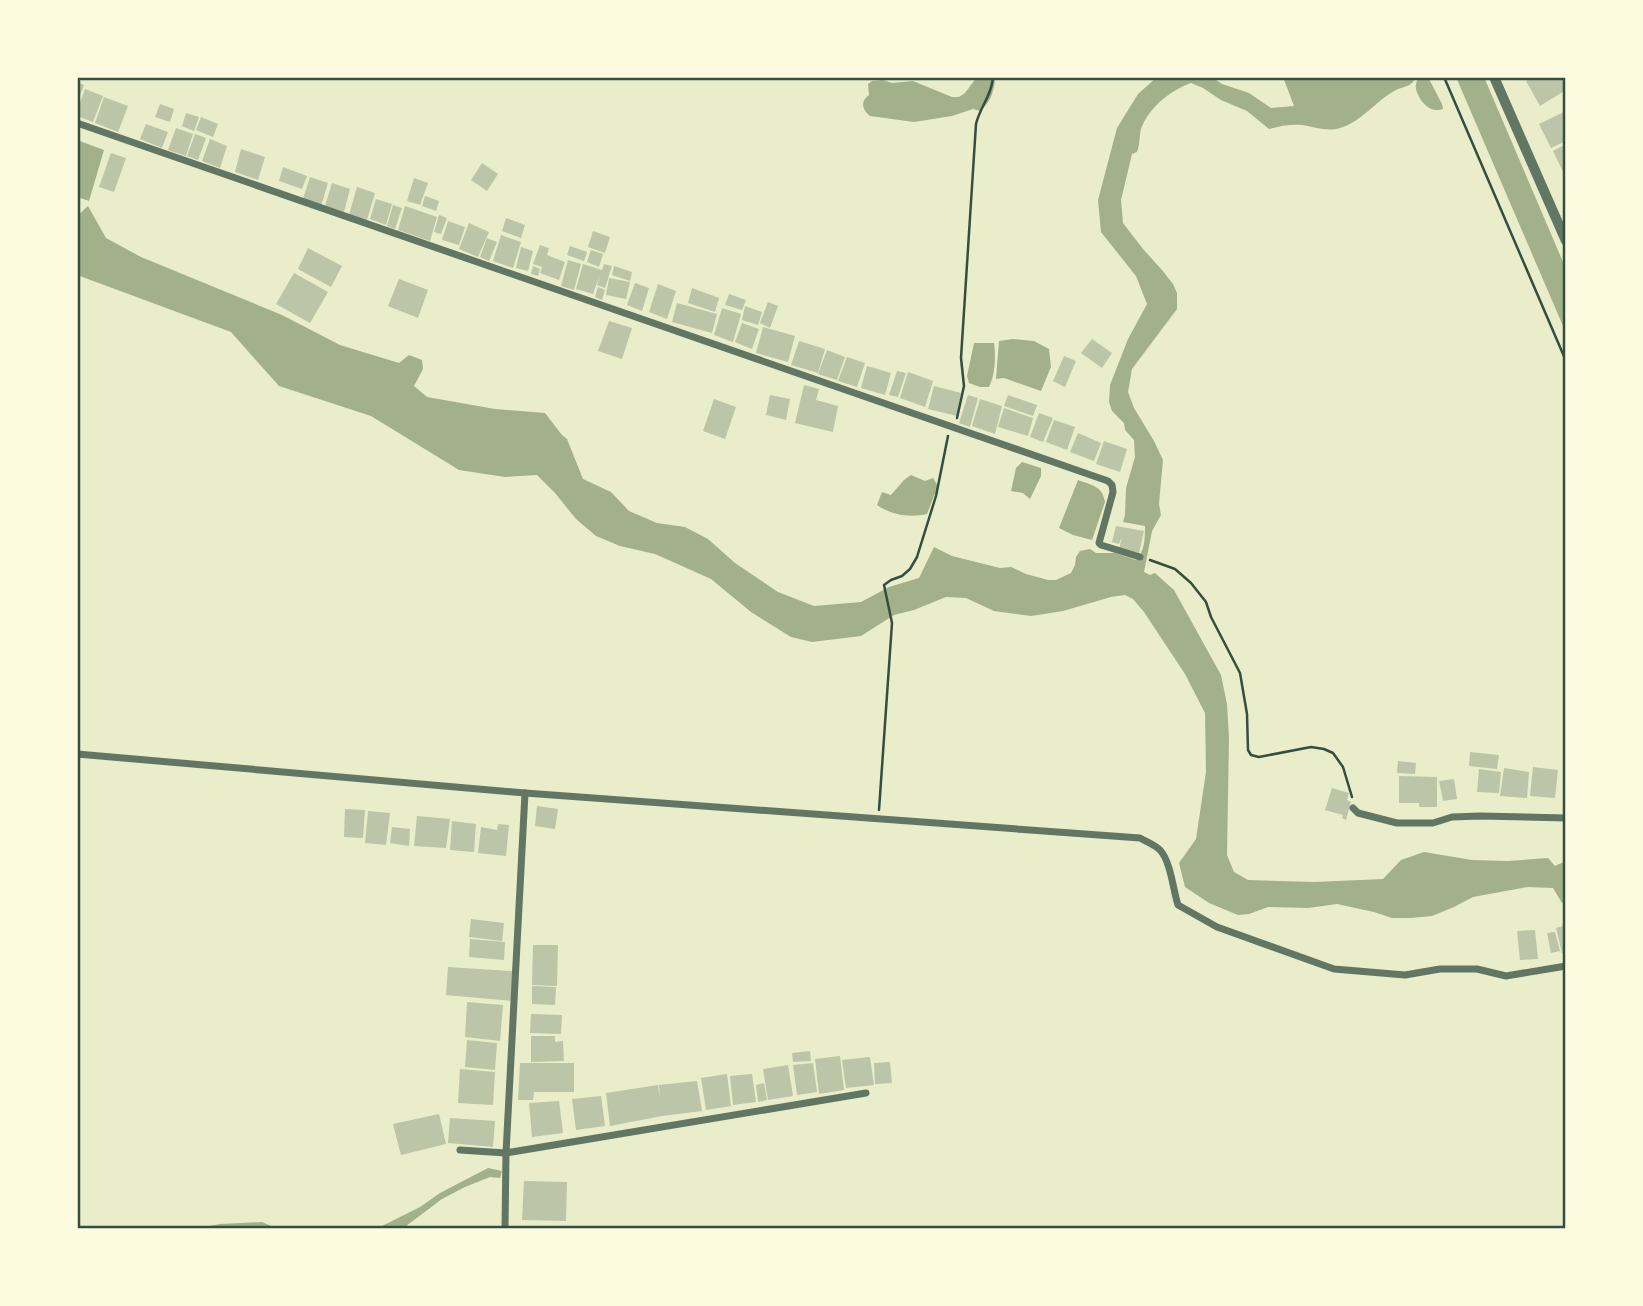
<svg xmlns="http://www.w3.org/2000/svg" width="1643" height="1306" font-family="Poppins,sans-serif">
<rect width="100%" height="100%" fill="#e9edc9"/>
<!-- water -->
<g fill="#a3b18a">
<path d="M977,77h18c0,13 -5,26 -15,34l-7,-2 -21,7 -38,6 -44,-6c-8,-6 -10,-15 -1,-21l-1,-11 4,-3 11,-1 9,3 21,-2 39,16h7l6,-4z"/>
<path d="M1157,77h55l10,7 27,9 22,15 23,-2 -11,-29h133c-5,11 -13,9 -22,14 -19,11 -33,31 -54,37 -12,4 -26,-1 -38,-3 -11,-1 -22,1 -33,4l-22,-18 -26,-11 -18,-12 -12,-5c-21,8 -42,24 -50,46 -2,8 -1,16 -4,23l-5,2 -11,46 2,23 20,26 19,21 11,14 4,9v16l-45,60 -4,23 6,16 20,33 9,19 -4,44 2,11 -9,16 -8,41 6,3 5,-2 19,17 47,85 6,29 2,34 -2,117 7,17 14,8 67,2 68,-3 18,-19 23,-8 48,8 36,1 40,-3 7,8 11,-5v41l-4,1 -9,-15 -25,-1 -55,10 -19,10 -22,9 -21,2h-19l-18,-6 -37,-8 -29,4 -40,-1 -19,7 -11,1 -29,-12 -24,-16 -6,-24 17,-24 10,-67 -1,-59 -20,-39 -41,-62 -11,-13 -8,-4 -14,2 -48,14 -32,5 -37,-5 -28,-13 -20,-1 -32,13 -20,5 -33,21 -49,6 -21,-5 -40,-25 -40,-33 -56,-25 -35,-8 -24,-10 -20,-17 -21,-26 -18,-18 -32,2 -46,-7 -88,-54 -92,-30 -48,-54 -154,-57v-59l11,-10 18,32 35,19 141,58 58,30 59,18 10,-8 13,5 1,9 -9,17 13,11 68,12 50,4 17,22 5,4 16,40 28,13 18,19 28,12 28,4 23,12 27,24 43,29 36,14 47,-4 28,-15 30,-9 15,-31 18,9 48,12 11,-1 15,7 22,6h8l15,-7 4,-8 1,-8 4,-6 10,-2 6,4h19l21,7c9,-9 9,-22 9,-34l-22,-4 2,-7 1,-27 9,-31 -1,-17 -9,-10 -1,-7 -12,-12 -3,-9 1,-17 18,-46 19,-35 -11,-28 -35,-44 -3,-32 19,-72 21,-34z"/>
<path d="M1418,77h10l14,27 1,5c-13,5 -24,-8 -27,-20 -1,-4 1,-8 2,-12z"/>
<path d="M1456,77h28l82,192v64z"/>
<path d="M77,140l27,10 -15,51 -12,-4z"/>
<path d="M1013,339l21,2 15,8 2,18 -10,24 -37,-13 -8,1 3,-38z"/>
<path d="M974,343h20c2,14 1,32 -5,44h-9l-11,-4 -2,-7z"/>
<path d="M1022,462l19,6v8l-11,23 -7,-6 -12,-2 5,-23z"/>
<path d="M911,475l14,6 8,-3 5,8 -11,28c-17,4 -36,1 -50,-9l5,-13 9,3 13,-15z"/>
<path d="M1078,480c13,5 25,6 27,22l-13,38 -19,-5 -14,-7z"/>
<path d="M488,1168l14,3 -2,7 -10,-1 -25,10 -23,12 -40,30h-26l44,-22 20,-14z"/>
<path d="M262,1222l16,7h-85l27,-5z"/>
</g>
<!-- building -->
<g fill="#bcc5a7">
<path d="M1533,77h30l3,5v8l-26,16 -14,-25z"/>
<path d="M77,82l7,3 -7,18z"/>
<path d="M85,89l18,7 -10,26 -16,-6v-5z"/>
<path d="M104,97l24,9 -10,26 -23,-9z"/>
<path d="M160,104l14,5 -4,13 -15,-5z"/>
<path d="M1566,111v30l-15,7 -12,-24z"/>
<path d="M186,113l13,4 -5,14 -12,-5z"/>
<path d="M201,117l17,7 -5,13 -17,-7z"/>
<path d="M146,124l22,8 -6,16 -22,-9z"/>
<path d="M176,128l17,6 -7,22 -18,-6z"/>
<path d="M195,134l11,4 -8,22 -11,-4z"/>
<path d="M210,139l17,7 -7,22 -18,-7z"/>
<path d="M1566,144v34l-13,-27z"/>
<path d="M241,149l24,8 -7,23 -23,-8z"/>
<path d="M111,153l15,5 -12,34 -15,-5z"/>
<path d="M482,163l16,11 -11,17 -16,-11z"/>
<path d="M283,167l24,9 -5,13 -23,-8z"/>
<path d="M310,177l18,6 -7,23 -18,-7z"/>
<path d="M414,178l14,5 -8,22 -13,-4z"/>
<path d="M332,183l18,6 -6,23 -19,-6z"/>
<path d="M357,187l18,6 -8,27 -18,-5z"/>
<path d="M425,196l14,5 -3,10 -14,-5z"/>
<path d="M376,199l16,5 -6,21 -16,-6z"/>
<path d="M393,205l9,3 -7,21 -8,-3z"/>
<path d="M405,206l32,11 -7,24 -32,-11z"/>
<path d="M439,215l8,3 -6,16 -7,-2z"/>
<path d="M506,218l19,7 -4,13 -19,-7z"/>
<path d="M448,221l17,6 -6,18 -17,-5z"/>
<path d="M469,223l20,9 -11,25 -19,-8z"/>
<path d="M593,231l17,6 -5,16 -17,-6z"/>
<path d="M501,235l20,7 -8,26 -20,-7z"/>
<path d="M487,238l10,4 -8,19 -9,-4z"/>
<path d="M540,245l9,3 -2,7 18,7 -6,18 -19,-7 2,-6 -9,-3z"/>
<path d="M570,246l17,6 -3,9 -17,-6z"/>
<path d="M521,247l12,4 -5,20 -12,-3z"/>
<path d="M308,248l34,18 -11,21 -33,-18z"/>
<path d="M591,250l12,4 -4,13 -12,-5z"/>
<path d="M568,260l13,4 -7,26 -13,-4z"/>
<path d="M583,264l19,6 2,-6 8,2 -7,22 -8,-3 3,-11 -7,20 -17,-5z"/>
<path d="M533,266l7,3 -2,7 -7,-2z"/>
<path d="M614,266l18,6 -2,9 -18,-6z"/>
<path d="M294,273l34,19 -18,31 -34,-19z"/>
<path d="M609,278l21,4 -4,17 -20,-4z"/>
<path d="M399,279l29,11 -10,28 -30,-12z"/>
<path d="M635,283l14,5 -7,23 -15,-6z"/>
<path d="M658,284l18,7 -9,28 -18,-7z"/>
<path d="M598,287l7,3 -3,10 -7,-3z"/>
<path d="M692,288l27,10 -4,14 -27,-9z"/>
<path d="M729,294l17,6 -4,10 -17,-5z"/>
<path d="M768,302l10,4 -8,22 -10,-5z"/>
<path d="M677,303l40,11 -5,19 -40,-11z"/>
<path d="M745,306l17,6 -4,13 -16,-5z"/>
<path d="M722,308l19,6 -8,28 -19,-7z"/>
<path d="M609,321l23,7 -10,31 -24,-8z"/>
<path d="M742,323l17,6 -7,20 -17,-7z"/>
<path d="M763,327l32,9 -7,26 -32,-9z"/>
<path d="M1092,339l20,14 -10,15 -21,-15z"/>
<path d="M799,341l26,8 -7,24 -27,-8z"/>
<path d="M827,350l18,7 -8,23 -19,-6z"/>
<path d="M1064,356l12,5 -11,26 -12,-6z"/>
<path d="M847,357l18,6 -8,24 -19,-6z"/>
<path d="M867,366l24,7 -6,22 -24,-7z"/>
<path d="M897,371l9,2 -8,24 -9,-2z"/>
<path d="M908,372l25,9 -8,26 -25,-9z"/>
<path d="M804,385l15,4 -3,11 22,6 -5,26 -38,-9z"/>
<path d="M934,386l27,7 -4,23 -29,-7z"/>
<path d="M770,395l20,4 -4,21 -20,-5z"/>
<path d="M968,395l10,3 -8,29 -11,-4z"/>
<path d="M1008,395l29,10 -4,11 -29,-10z"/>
<path d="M714,399l22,8 -11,32 -22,-8z"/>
<path d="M980,399l22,7 -7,28 -23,-8z"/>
<path d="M1004,408l29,10 -5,18 -30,-9z"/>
<path d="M1039,413l14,5 -10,24 -13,-5z"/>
<path d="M1054,420l21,7 -8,23 -21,-8z"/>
<path d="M1078,433l23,10 -7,18 -24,-9z"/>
<path d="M1104,441l23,8 -7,23 -24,-8z"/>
<path d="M1116,526l28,5 -5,22 -20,-4 3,-12 -3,7 -7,-2z"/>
<path d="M1470,752l29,3 -2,14 -28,-3z"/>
<path d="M1398,761l18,2 -1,11 -18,-1z"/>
<path d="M1533,767l25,3 -3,28 -25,-2z"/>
<path d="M1504,768l25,4 -2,26 -27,-2z"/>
<path d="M1479,769l22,3 -2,21 -22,-1z"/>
<path d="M1399,776l38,1v30h-18v-4h-20z"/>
<path d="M1454,779l3,20 -14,2 -4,-20z"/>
<path d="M1332,788l17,5 -2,7 4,2 -5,18 -4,-2 1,-3 -18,-5z"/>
<path d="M537,806l21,3 -3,20 -20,-3z"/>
<path d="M345,809l20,1 -2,28 -19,-1z"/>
<path d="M368,811l22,2 -4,32 -21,-2z"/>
<path d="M417,816l33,3 -4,29 -32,-2z"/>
<path d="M452,821l24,3 -2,28 -24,-2z"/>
<path d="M498,824l11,1 -3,31 -28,-3 3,-26 16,3z"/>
<path d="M392,827l18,2 -1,17 -19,-3z"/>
<path d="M471,919l33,4 -2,18 -33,-4z"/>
<path d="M1566,925v27l-4,1 -6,-25z"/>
<path d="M1535,930l3,29 -18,1 -3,-29z"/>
<path d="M1555,932l5,19 -9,2 -4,-20z"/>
<path d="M470,939l35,3 -1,18 -35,-3z"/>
<path d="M533,945h25l-1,41 -25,-1z"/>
<path d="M448,967l64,4v30l-66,-6z"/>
<path d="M532,986l24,1 -1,18 -23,-1z"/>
<path d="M467,1002l36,3 -3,36 -35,-4z"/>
<path d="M531,1014l31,1 -1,19 -31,-1z"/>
<path d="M531,1036h24v6l8,-1 1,20 -33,1z"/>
<path d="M467,1040l30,3 -2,27 -30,-3z"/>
<path d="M810,1051l1,10 -18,1 -1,-9z"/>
<path d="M840,1056l4,34 -25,4 -4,-35z"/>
<path d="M870,1057l4,28 -28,3 -4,-28z"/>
<path d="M890,1062l2,21 -17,1 -1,-21z"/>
<path d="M520,1063h54v29h-40l-1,8h-15z"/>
<path d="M813,1063l4,29 -20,3 -4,-30z"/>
<path d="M788,1065l5,31 -25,4 -5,-31z"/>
<path d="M460,1069l35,3 -2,33 -35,-2z"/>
<path d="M727,1074l4,32 -25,4 -5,-32z"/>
<path d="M752,1074l4,28 -23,3 -3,-29z"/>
<path d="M697,1081l5,30 -40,5 -52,10 -4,-33 52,-8 2,14 -1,-14z"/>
<path d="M764,1083l3,17 -9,2 -2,-17z"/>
<path d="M601,1096l4,30 -29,4 -4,-31z"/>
<path d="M559,1101l4,32 -31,4 -3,-34z"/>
<path d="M439,1114l7,30 -45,11 -8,-31z"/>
<path d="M450,1118l45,3 -2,26 -45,-4z"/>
<path d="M524,1181l43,1 -1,39 -44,-1z"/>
</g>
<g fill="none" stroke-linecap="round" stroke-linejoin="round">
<!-- path -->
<g stroke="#344e41" stroke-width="2.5">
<path d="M1444,77l122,284"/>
<path d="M957,418l7,-32 -3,-28 15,-234c4,-17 16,-29 17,-47"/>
<path d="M1150,560l25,9 16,14 15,19 5,15 29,56 7,41 1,36 3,5 8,2 52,-10 13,2 9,4 10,14 9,30"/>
<path d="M879,810l13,-187 -8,-38 7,-5 11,-4 8,-7 7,-12 19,-61 12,-60"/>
</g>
<!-- minor -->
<g stroke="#617663" stroke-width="7">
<path d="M77,123l1031,358 4,4 1,7 -14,51 2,2 39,12"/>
<path d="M77,754l448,39 615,45c7,4 15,7 20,12 11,12 13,40 18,55l39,22 117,42 71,6 35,-6h37l29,7 60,-10"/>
<path d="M1353,808l5,5 39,10h36l19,-6 28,-1 86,2"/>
<path d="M460,1150l46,3 360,-60"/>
<path d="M505,1229l1,-76 19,-360"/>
</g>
<!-- tertiary -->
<path stroke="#617663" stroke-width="10" d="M1494,77l72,164"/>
</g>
<!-- border -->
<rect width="1643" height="1306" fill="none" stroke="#fefae0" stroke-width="158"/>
<rect x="79" y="79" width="1485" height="1148" fill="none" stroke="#344e41" stroke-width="2.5"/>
</svg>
